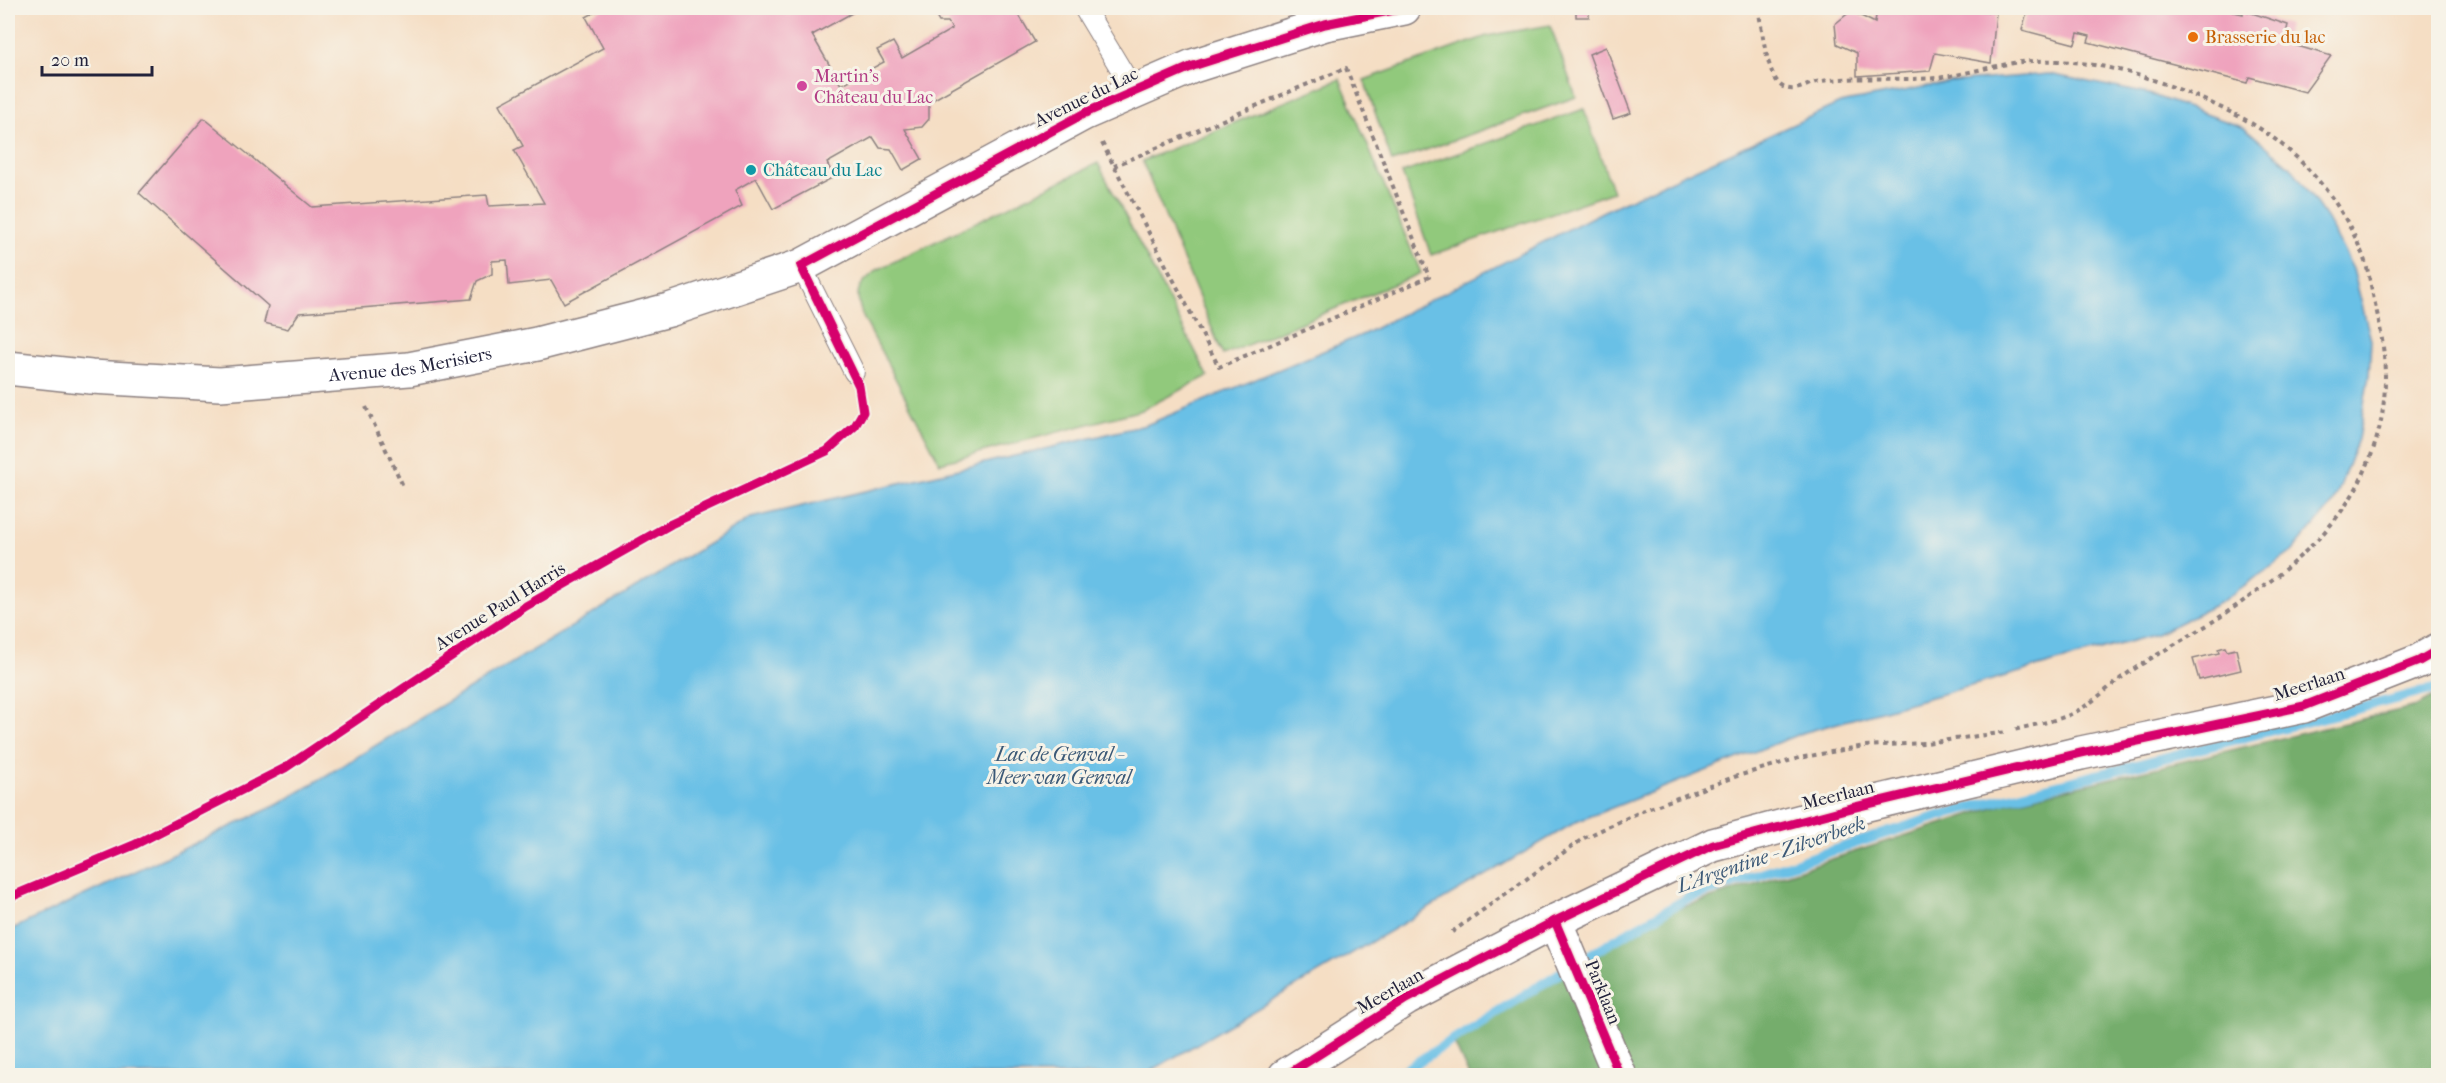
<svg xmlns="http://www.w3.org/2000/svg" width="2446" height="1083" font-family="'IM FELL French Canon',serif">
<rect width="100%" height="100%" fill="#f7f3e8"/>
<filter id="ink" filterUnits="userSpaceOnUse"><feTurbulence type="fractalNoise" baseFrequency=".0167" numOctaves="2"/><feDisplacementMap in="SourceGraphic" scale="12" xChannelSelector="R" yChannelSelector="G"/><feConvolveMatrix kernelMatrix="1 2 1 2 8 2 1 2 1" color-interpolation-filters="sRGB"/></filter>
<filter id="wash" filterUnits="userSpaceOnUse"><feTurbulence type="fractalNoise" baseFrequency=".008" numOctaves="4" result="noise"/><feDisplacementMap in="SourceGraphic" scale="24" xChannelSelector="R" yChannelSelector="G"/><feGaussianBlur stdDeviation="1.35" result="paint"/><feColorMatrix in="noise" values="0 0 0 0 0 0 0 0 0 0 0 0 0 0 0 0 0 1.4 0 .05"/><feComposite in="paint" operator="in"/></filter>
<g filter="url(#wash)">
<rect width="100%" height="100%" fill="#f5dec4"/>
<!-- green -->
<g fill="#91c97c" stroke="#5a765c" stroke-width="1.5">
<path d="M1550,25l26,72 -184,65 -28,-82 123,-44z"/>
<path d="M1340,79l81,194 -198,82 -81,-194z"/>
<path d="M1584,109l29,83 -182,63 -29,-82z"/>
<path d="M1098,163l110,213 -66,34 -202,53 -77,-146c-9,-25 -7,-31 14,-47z"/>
</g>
<!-- forest -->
<path fill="#74ad6c" stroke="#4b6854" stroke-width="1.5" d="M2438,694v381l-969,1 -16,-35 199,-124 351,-113 414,-98z"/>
<!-- water -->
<path fill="#69c0e6" stroke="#467190" stroke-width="1.5" d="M2049,74l100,20 96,34 48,41 34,50 26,50 18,71 -2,36 -11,63 -24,63 -42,50 -71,50 -64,32 -355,99 -226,89 -432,253h-1136v-144l271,-127 472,-286 395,-93 218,-91 240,-123 236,-108 110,-21z"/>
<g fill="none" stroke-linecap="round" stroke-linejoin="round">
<!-- stream -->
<path stroke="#69c0e6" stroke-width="10" d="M1395,1076l189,-118 104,-60 260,-85 490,-125"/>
</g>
<g id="blocks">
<!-- building -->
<g fill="#efa3bd">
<path d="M603,8h258l-49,27 29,50 43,-23 -7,-12 16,-8 9,16 50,-29 -4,-7h-9l-8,-14h101l-13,7 16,27 -106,60v17l-7,8 -17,2 17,30 -19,11 -12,-21 -11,-1 -7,-11 -46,26 7,14 -61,32 -17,-31 -21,12 7,16 -178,97 -13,-23 -42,5 -2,-25 -15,1v13l-15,7 -6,18 -172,14 -11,16 -24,-6 4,-17 -129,-113 65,-75 108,89 175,-12 2,11 55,-3 -30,-53 9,-4 -23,-42 103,-56 -17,-31z"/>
<rect x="1576" y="8" width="13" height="9"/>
<path d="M1877,8h82l37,5 -5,50 -56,-10 -5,18 -73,5v-23l-20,-9 -2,-20 16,-13 24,12z"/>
<path d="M2028,8h189l26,6v-4l45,15 -4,17 47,14 -26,36 -56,-15 -2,6 -159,-41 2,-6 -12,-3 -3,11 -53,-14z"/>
<path d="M1606,47l25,66 -18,6 -24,-65z"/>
<path d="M2225,647l2,4 9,-2 5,21 -42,10 -6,-21 26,-6 -1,-4z"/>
</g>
</g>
</g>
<g filter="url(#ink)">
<use href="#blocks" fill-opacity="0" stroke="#8c8080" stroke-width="1.5"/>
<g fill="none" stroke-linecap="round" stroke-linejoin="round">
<!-- lane casing -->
<g stroke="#8c8080" stroke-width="22">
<g id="lane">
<path d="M1084,8l50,83"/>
<path d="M801,266l53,106"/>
</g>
</g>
<!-- street casing -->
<g stroke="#8c8080" stroke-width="36">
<g id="street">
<path id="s1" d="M8,368l83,9 129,7 189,-15 128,-25 132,-34 132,-44 284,-153 108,-47 132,-42 79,-16"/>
<path d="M1555,921l65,155"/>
<path d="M1285,1076l121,-77 149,-78 158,-76 134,-36 234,-56 223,-47 115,-45 19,-11"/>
</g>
</g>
<!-- path -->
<g stroke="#8c8080" stroke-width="4" stroke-dasharray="4.5 4.5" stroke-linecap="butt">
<path d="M1758,8c4,18 8,69 25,79 12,6 22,-2 33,-5 38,-7 82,-1 121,-4 33,-4 65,-16 98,-17 68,-3 136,22 197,52 59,28 108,82 131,143 6,15 8,32 12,48 15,62 15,114 -13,173 -28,59 -86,102 -139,138 -33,22 -70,40 -102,63 -17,13 -33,29 -52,37 -17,7 -37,10 -55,15"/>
<path d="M1102,143l117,224 210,-90 -83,-209 -232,98"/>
<path d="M366,407l38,81"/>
<path d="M8,898l126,-53 151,-77 241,-162 145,-82 156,-73 28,-25 8,-14 -2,-13"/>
<path d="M1452,932l132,-94 58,-27 92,-34 65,-19 65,-12 62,-3 81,-11"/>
</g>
<!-- lane -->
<use href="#lane" stroke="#fff" stroke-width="20"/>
<!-- street -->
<use href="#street" stroke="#fff" stroke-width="33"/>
<!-- cycleway casing -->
<g stroke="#f7f3e8" stroke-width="13">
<g id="cycleway">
<path d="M8,898l126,-53 151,-77 241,-162 145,-82 156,-73 28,-25 8,-14 -4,-26 -58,-120 284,-153 108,-47 132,-42 79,-16"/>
<path d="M1555,921l65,155"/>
<path d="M1285,1076l121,-77 149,-78 158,-76 134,-36 234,-56 223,-47 115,-45 19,-11"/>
</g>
</g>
<!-- cycleway -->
<use href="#cycleway" stroke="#d6006c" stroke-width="9"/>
</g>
</g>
<!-- markers -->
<circle fill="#e8710a" stroke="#f7f3e8" stroke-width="2" cx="2193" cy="37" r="6"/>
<circle fill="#d1479c" stroke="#f7f3e8" stroke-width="2" cx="802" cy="86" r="6"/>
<circle fill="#0f9aa8" stroke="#f7f3e8" stroke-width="2" cx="751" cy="170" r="6"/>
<g text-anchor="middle" stroke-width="6" stroke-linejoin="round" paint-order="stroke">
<!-- food labels -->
<g font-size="18" fill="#c56008" stroke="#f7f3e8" text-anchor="start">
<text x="2205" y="43">Brasserie du lac</text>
</g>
<!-- hotel labels -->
<g font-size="18" fill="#b23c85" stroke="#f7f3e8" text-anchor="start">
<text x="814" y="82">Martin's<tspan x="814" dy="21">Château du Lac</tspan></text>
</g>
<!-- street labels -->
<g font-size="18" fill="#22223b" stroke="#f7f3e8">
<text transform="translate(1086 97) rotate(-26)" y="6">Avenue du Lac</text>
<text dy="6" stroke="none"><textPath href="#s1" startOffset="404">Avenue des Merisiers</textPath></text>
<text transform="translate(500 606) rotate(-32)" y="6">Avenue Paul Harris</text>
<text transform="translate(2309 684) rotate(-18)" y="6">Meerlaan</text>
<text transform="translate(1838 795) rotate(-14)" y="6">Meerlaan</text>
<text transform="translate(1390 991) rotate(-30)" y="6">Meerlaan</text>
<text transform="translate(1603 992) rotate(68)" y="6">Parklaan</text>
</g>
<!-- culture labels -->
<g font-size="18" fill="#0d838f" stroke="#f7f3e8" text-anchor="start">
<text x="763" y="176">Château du Lac</text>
</g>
<!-- water labels -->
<g font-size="20" font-style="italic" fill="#3b5977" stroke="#f7f3e8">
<text x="1059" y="761">Lac de Genval -<tspan x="1059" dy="23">Meer van Genval</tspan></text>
<text transform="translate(1771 854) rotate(-19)" y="7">L'Argentine - Zilverbeek</text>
</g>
</g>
<!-- margin -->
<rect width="2446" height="1083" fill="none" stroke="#f7f3e8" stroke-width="30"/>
<!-- scale -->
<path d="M42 66v9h110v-9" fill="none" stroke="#22223b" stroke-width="3"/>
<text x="51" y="66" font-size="18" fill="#22223b" stroke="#f7f3e8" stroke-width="4.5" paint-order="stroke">20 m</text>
</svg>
